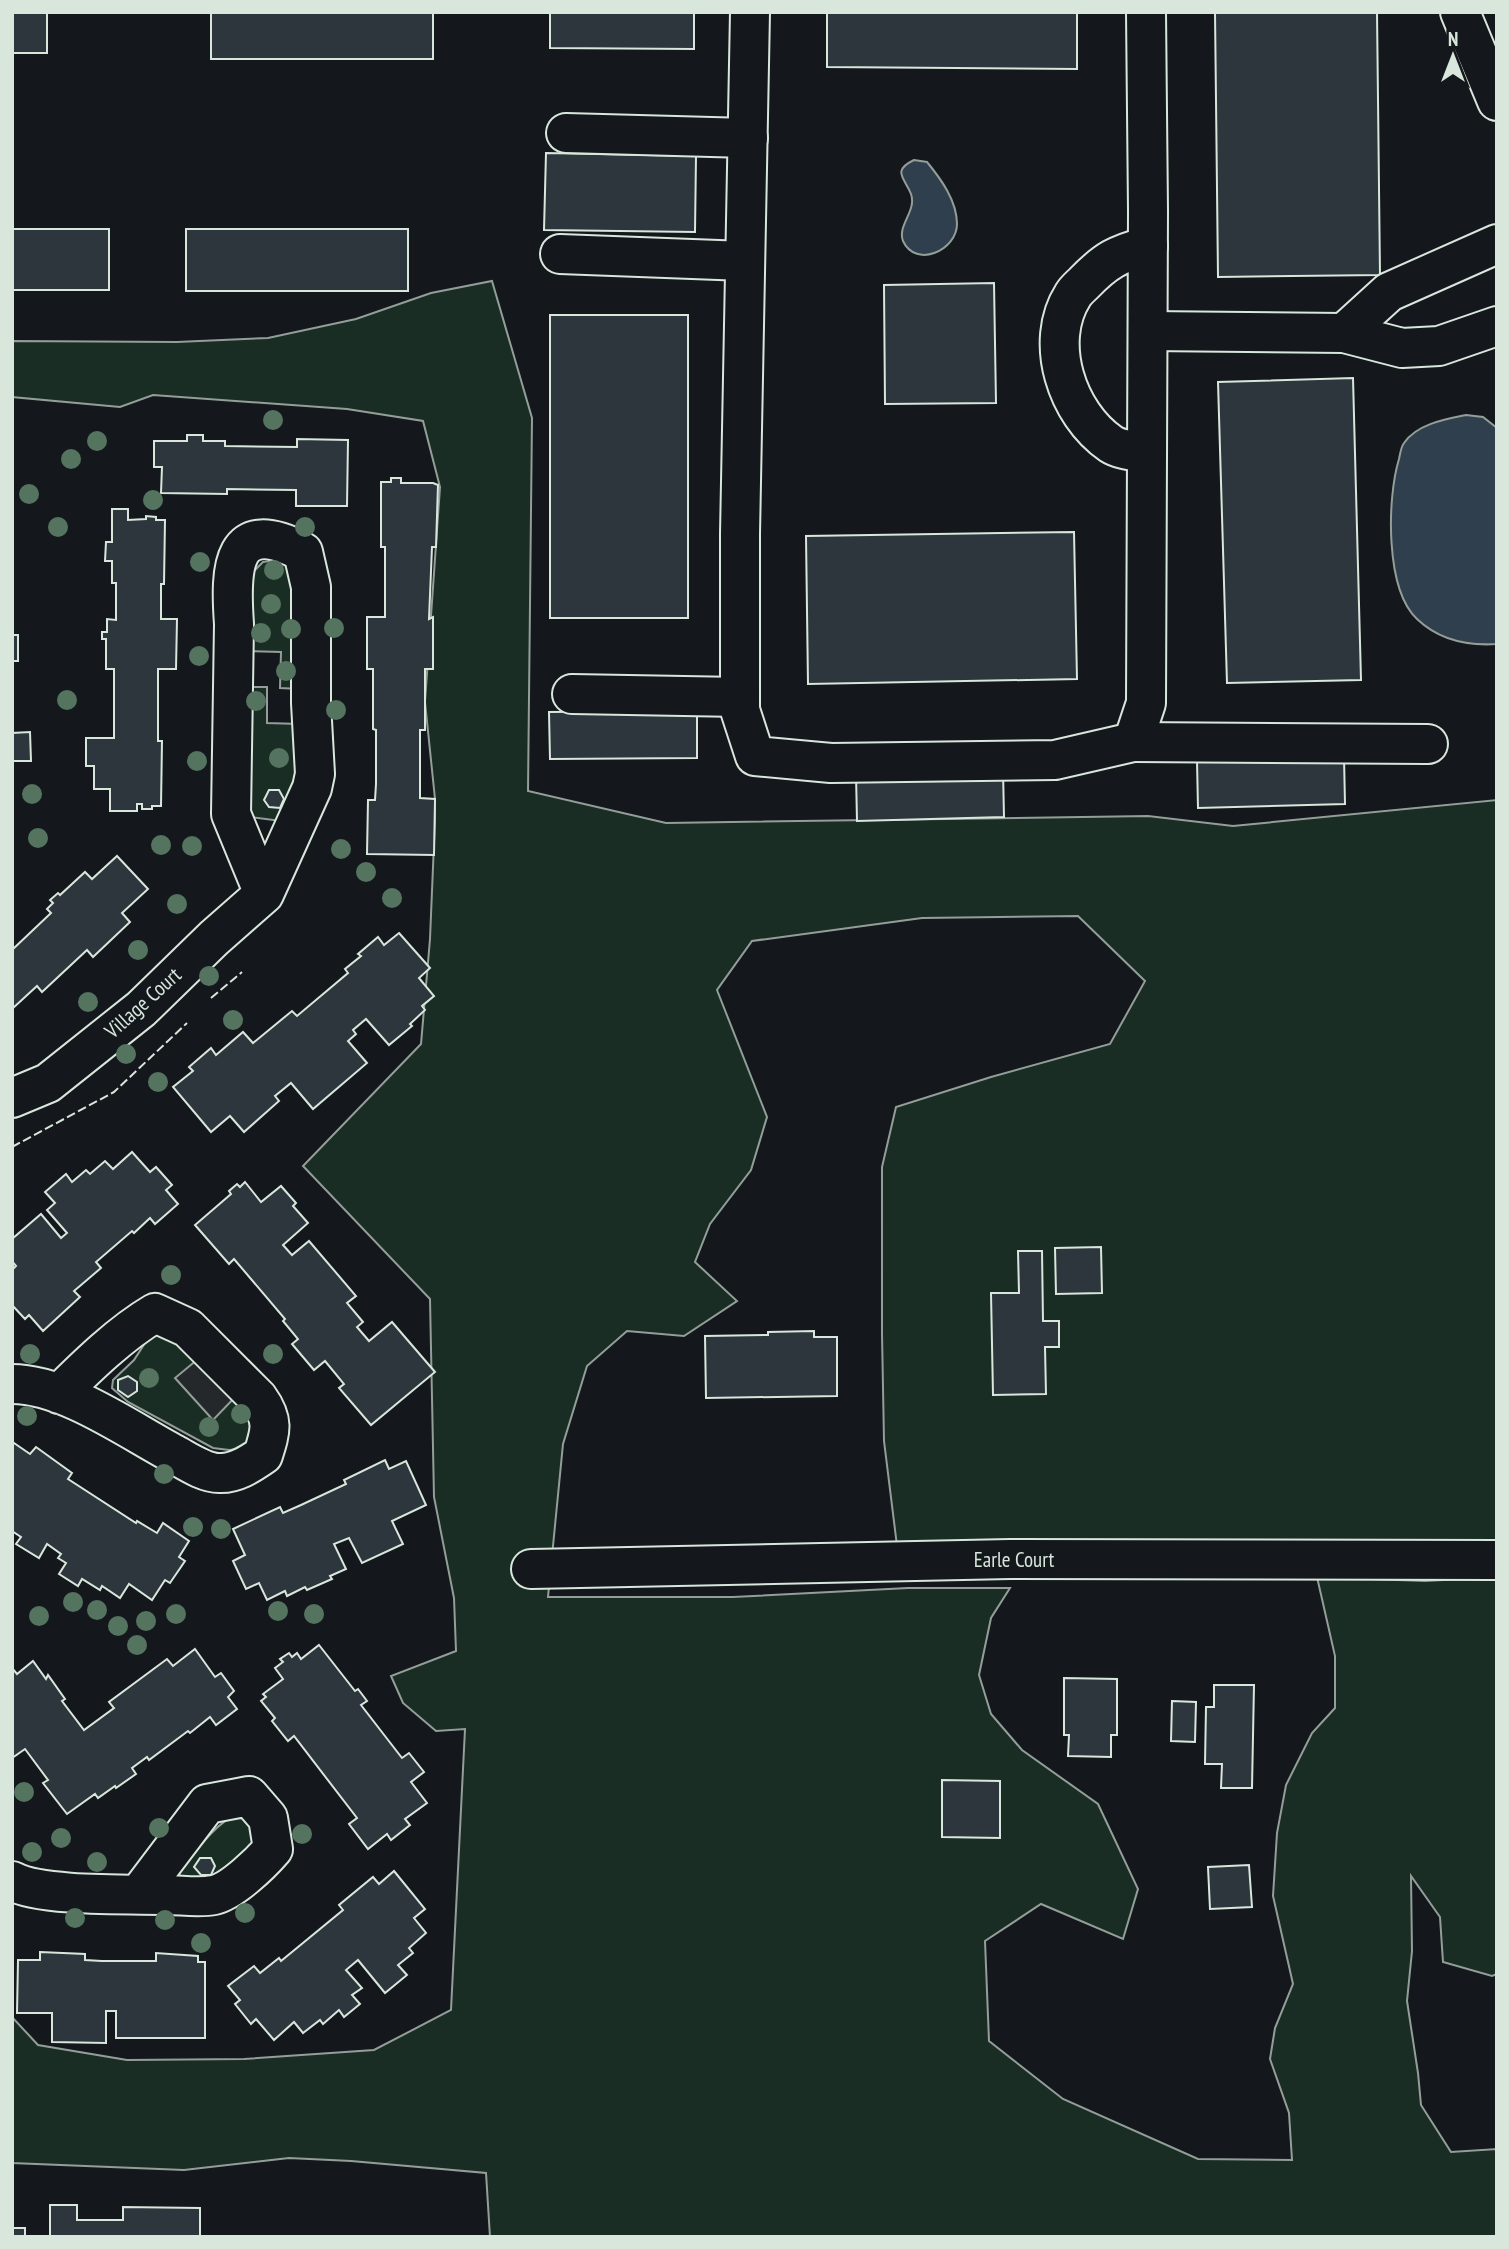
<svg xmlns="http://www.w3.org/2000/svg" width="1509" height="2249" font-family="'PT Sans Narrow',sans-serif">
<rect width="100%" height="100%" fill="#14181c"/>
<!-- green -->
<g fill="#1a2d24" stroke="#939e99" stroke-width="2">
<path d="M492,281l40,137 -4,373 138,32 482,-7 85,10 264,-26v740l-80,22h-518l-15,-121 -2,-107v-167l14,-60 95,-30 119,-33 35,-63 -67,-65 -156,2 -170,23 -35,49 50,127 -16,53 -41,54 -15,38 42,39 -53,35 -57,-5 -40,35 -24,78 -15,153h185l175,-9h102l-19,30 -12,57 12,39 31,36 76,54 40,85 -15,50 -82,-35 -56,37 4,100 74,58 135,60 94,1 -3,-47 -19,-54 5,-31 18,-44 -20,-88 4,-63 9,-48 26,-52 23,-25v-52l-18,-79 108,4 72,-4v397l-5,2 -49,-14 -3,-45 -29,-41 1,75 -5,50 11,72 3,32 30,47 46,-3v88h-1007l-4,-64 -135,-12 -62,-3 -105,12 -172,-7v-146l26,28 89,15 117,-1 130,-9 77,-40 14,-281 -29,2 -33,-28 -12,-27 65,-25 -2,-53 -20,-101 -4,-198 -127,-133 118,-122 9,-105 5,-120v-20l-10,-97 15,-215 -17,-66 -76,-12 -194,-14 -33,12 -108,-10v-56l165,1 91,-4 88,-19 75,-26z"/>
<path d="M275,560l15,4 10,125 -20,-1 1,-36 -33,-1 5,-79 10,-10z"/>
<path d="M248,687h19v36l33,1v80l-11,18 -38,-5z"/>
<path d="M163,1328l90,78 -4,38 -9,5 -11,1 -16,-2 -85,-46 -16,-14 1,-8 21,-20 13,-20z"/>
<path d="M240,1812l24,17 -32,48 -53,1 1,-6c17,-22 34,-48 60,-60z"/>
</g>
<!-- parking -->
<path fill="#24282b" stroke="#939e99" stroke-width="2" d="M204,1354l36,38 -27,28 -38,-42z"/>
<!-- water -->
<g fill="#2f3f4d" stroke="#939e99" stroke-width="2">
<path d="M914,160l13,2c14,17 30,39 30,62 0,26 -41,45 -54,17 -6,-16 14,-30 8,-47 -6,-16 -20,-23 3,-34z"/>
<path d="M1466,415l17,2 14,11v216c-29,2 -58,-4 -80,-25 -32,-30 -30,-121 -18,-160 1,-5 2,-12 5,-16 13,-19 42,-24 62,-28z"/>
</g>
<!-- building -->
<g fill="#2c363c" stroke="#d8e6dc" stroke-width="2">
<rect x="12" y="12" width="35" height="41"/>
<rect x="211" y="12" width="222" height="47"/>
<path d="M550,12h144v37l-144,-1z"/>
<path d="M827,12h250v57l-250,-2z"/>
<path d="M1215,12h162l3,263 -162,2z"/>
<path d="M546,153l150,3 -1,76 -151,-2z"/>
<rect x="12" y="229" width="97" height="61"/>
<rect x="186" y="229" width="222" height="62"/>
<path d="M994,283l2,120 -111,1 -1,-119z"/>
<rect x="550" y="315" width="138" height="303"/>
<path d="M1353,378l8,302 -134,3 -9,-301z"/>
<path d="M187,435h16v6h22v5l72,1v-8l51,1 -1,66h-51v-16l-69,-1v5l-66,-1 1,-26h-8v-26h33z"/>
<path d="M391,478h10v5h32l5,2 -2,62h-4l-3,72 4,-2v52h-8v61h-5v68l15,1 -1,56 -67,-1 1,-54h7l1,-16v-54l-3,-1v-60h-6v-52h18v-70h-4v-65h10z"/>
<path d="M112,509h16v11l18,-1v-3l10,1v3h9l-1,64h-3v35h16l-1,50h-18v72h4l-1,65h-9v3h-10v-5h-5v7h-27v-22h-16v-23h-8v-28h28v-69h-8v-30h-4v-7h5v-13l9,1v-37h-4v-22h-7l1,-19h6z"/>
<path d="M1074,532l3,147 -269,5 -2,-148z"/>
<rect x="12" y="635" width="6" height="26"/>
<path d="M697,711v47l-147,1 -1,-47z"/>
<path d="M30,732l1,29h-19v-28z"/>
<path d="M1344,757l1,47 -147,4 -1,-47z"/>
<path d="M1003,770l1,47 -147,4 -1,-47z"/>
<path d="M269,790h10l5,9 -4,9 -11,-1 -5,-7z"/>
<path d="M117,856l31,33 -26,24 8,9 -37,35 -6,-7 -45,42 -5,-6 -25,23v-59l39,-37 -4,-4 6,-6 -3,-3 8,-7 2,2 25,-23 7,7z"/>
<path d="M399,933l31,35 -11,10 15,18 -12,10 3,4 -15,14 2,2 -23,19 -23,-26 -13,11 3,4 -8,7 19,22 -54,46 -22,-26 -16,13 4,5 -35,31 -14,-16 -19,16 -38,-45 20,-16 -4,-4 22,-19 5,7 27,-23 10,11 39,-32 5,5 51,-43 -3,-4 16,-13 -3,-2 20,-17 6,8z"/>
<path d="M132,1152l18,20 6,-5 16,18 -6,5 12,14 -23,20 -5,-6 -16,15 -2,-2 -36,31 5,6 -27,23 6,6 -37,34 -14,-16 -4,4 -13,-14v-35l4,-4 -4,-5v-22l29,-25 20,24 6,-5 -20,-23 8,-7 -10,-11 21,-18 6,8 14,-12 4,4 15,-13 8,8z"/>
<path d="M245,1182l16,20 20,-16 15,17 -3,3 15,17 -25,22 9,10 17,-14 47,55 -9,7 16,19 -6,5 12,14 23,-19 43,50 -64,53 -32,-37 5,-4 -19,-23 -11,9 -22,-26 6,-5 -15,-18 2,-2 -51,-60 -5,5 -34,-39 36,-31 -2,-3 8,-7 3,3z"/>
<path d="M1101,1247l1,46 -46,1 -1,-46z"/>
<path d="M1018,1251h24l1,70h16v26h-14l1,47 -53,1 -2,-102h28z"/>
<path d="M814,1331v6h23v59l-131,2 -1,-62 63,-1v-3z"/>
<path d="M128,1376l9,6v9l-9,6 -10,-7v-10z"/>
<path d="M14,1443l16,11 6,-7 36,26 -4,6 68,44 1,-2 20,12 6,-10 26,18 -10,16 6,4 -15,22 -5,-3 -13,20 -23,-16 -9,14 -18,-12 -2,4 -18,-11 -4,7 -19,-12 7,-11 -8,-5 3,-4 -14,-10 -8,14 -23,-14 5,-7 -9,-6v-85z"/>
<path d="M385,1460l4,9 17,-8 20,44 -34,16 11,23 -41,19 -13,-25 -15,6 12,25 -16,7 2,3 -25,11 -2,-3 -18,9 -2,-5 -18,9 -8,-17 -13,6 -13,-28 12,-6 -12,-26 47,-22 3,6 18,-8 45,-21 -2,-4z"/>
<path d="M319,1645l36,46 3,-2 9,12 -6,4 41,53 7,-5 15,19 -13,10 16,21 -22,16 5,6 -19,15 -4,-6 -19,15 -19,-25 8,-6 -63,-82 -6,5 -16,-20 3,-3 -14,-17 5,-4 -3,-3 20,-15 -8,-11 8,-6 -3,-3 9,-6 3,4 5,-4 4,6z"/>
<path d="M195,1649l20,28 6,-4 13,18 -6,6 9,12 -21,16 -6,-8 -20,16 -2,-2 -39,29 -2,-3 -15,11 4,6 -20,14 -1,-2 -17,12 -3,-4 -28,20 -24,-31 5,-3 -23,-31 -13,9v-90l5,6 16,-13 13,18 2,-4 17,24 -3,2 22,29 30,-22 -5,-6 58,-43 6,7z"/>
<path d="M1064,1678l53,1v56h-6v22l-43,-1 1,-21h-5z"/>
<path d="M1214,1685h40l-2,103h-31l1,-24h-17l1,-57h8z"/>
<path d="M1172,1701l24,1 -1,40 -24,-1z"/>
<path d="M942,1780l58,1v57l-58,-1z"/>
<path d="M200,1858h11l4,8 -4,9h-10l-7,-8z"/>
<path d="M1249,1865l3,42 -42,2 -2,-42z"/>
<path d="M394,1871l31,38 -11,9 12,15 -17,15 4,5 -15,12 9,10 -22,18 -27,-33 -12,10 16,18 -10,7 8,9 -16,13 -5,-7 -16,14 -3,-4 -17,13 -9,-11 -20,18 -18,-21 -5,5 -16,-20 5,-4 -12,-14 26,-20 6,7 19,-15 2,3 62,-51 -4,-5 34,-28 6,7z"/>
<path d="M40,1952l45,2v6l17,1h54v-8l42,3v6h7v76h-89v-27h-10v32l-54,-1v-29h-35l1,-53h22z"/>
<path d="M50,2205h27v15h46v-13l77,1v29h-150z"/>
<rect x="12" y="2228" width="13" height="9"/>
</g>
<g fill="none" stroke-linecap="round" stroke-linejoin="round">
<!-- minor casing -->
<g stroke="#d8e6dc" stroke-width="42">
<g id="minor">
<path d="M750,12l-10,522v176l15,46 76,7 224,-3 78,-18 13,-39 2,-492 -2,-199"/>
<path d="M1460,12l37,89"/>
<path d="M566,133l182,5"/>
<path d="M560,254l185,7"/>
<path d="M1148,331l196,2 58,15 37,-2 58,-20"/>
<path d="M1344,333l45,-41 108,-48"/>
<path d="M1147,453c-11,-2 -27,-3 -36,-9 -44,-30 -68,-102 -38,-149 3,-5 8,-9 11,-12 22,-23 34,-29 64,-37"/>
<path d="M572,694l168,3"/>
<path d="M1133,742l295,2"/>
<path d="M12,1098l36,-15 93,-74 73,-71 50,-44 48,-106 3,-14 -4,-71v-116l-8,-35c-72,-38 -73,16 -69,72l-3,190 33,80"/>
<path d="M12,1384c53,0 117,46 162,70 13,7 30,19 45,19 16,1 31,-9 44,-18 8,-25 11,-35 -5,-57l-70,-70 -33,-15c-34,20 -68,53 -96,81"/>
<path d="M531,1569l479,-10 487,1"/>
<path d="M12,1881c29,16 118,13 154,14 15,0 33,3 48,0 18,-4 47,-32 59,-46l-5,-31 -19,-22 -42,8 -68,90"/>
</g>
</g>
<!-- minor -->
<use href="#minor" stroke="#14181c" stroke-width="38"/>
<!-- fence -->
<g stroke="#d8e6dc" stroke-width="2" stroke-dasharray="9 3.5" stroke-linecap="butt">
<path d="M211,998l31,-26"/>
<path d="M12,1147l102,-55 73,-69"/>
</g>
</g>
<!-- trees -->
<g fill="#55745f">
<circle cx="273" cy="420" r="10"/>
<circle cx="97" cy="441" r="10"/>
<circle cx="71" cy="459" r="10"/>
<circle cx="29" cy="494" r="10"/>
<circle cx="153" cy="500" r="10"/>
<circle cx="58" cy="527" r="10"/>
<circle cx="305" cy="527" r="10"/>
<circle cx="200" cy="562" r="10"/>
<circle cx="274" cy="570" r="10"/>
<circle cx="271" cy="604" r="10"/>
<circle cx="334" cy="628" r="10"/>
<circle cx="291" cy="629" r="10"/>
<circle cx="261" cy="633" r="10"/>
<circle cx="199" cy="656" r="10"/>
<circle cx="286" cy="671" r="10"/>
<circle cx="67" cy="700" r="10"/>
<circle cx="256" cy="701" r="10"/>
<circle cx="336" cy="710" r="10"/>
<circle cx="279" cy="758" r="10"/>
<circle cx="197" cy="761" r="10"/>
<circle cx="32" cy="794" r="10"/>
<circle cx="38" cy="838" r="10"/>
<circle cx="161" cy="845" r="10"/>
<circle cx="192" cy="846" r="10"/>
<circle cx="341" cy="849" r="10"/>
<circle cx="366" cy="872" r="10"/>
<circle cx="392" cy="898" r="10"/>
<circle cx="177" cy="904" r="10"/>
<circle cx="138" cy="950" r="10"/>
<circle cx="209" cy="976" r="10"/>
<circle cx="88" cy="1002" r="10"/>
<circle cx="233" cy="1020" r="10"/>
<circle cx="126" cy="1054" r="10"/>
<circle cx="158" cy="1082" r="10"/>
<circle cx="171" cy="1275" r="10"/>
<circle cx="30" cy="1354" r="10"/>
<circle cx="273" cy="1354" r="10"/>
<circle cx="149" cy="1378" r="10"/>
<circle cx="241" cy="1414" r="10"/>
<circle cx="27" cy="1416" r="10"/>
<circle cx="209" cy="1427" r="10"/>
<circle cx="164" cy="1474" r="10"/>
<circle cx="193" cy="1527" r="10"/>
<circle cx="221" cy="1529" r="10"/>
<circle cx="73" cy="1602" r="10"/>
<circle cx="97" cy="1610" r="10"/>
<circle cx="278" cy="1611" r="10"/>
<circle cx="176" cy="1614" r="10"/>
<circle cx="314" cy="1614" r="10"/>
<circle cx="39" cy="1616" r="10"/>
<circle cx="146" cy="1621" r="10"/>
<circle cx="118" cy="1626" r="10"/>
<circle cx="137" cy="1645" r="10"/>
<circle cx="24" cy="1792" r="10"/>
<circle cx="159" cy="1828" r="10"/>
<circle cx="302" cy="1834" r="10"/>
<circle cx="61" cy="1838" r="10"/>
<circle cx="32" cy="1852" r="10"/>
<circle cx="97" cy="1862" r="10"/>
<circle cx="245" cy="1913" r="10"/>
<circle cx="75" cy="1918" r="10"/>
<circle cx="165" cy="1920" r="10"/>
<circle cx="201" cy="1943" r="10"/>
</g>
<g text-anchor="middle" stroke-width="5" stroke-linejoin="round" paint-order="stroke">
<!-- street labels -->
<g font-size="21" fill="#d8e6dc" stroke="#14181c">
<text transform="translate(143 1003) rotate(-42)" y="7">Village Court</text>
<text x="1014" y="1567">Earle Court</text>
</g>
</g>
<!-- border -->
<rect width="1509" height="2249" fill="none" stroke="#d8e6dc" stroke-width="28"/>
<!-- north arrow -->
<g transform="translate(1453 56)" stroke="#14181c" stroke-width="5" paint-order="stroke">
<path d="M0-5L12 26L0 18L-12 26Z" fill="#d8e6dc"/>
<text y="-10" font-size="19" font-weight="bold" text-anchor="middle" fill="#d8e6dc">N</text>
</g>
</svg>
